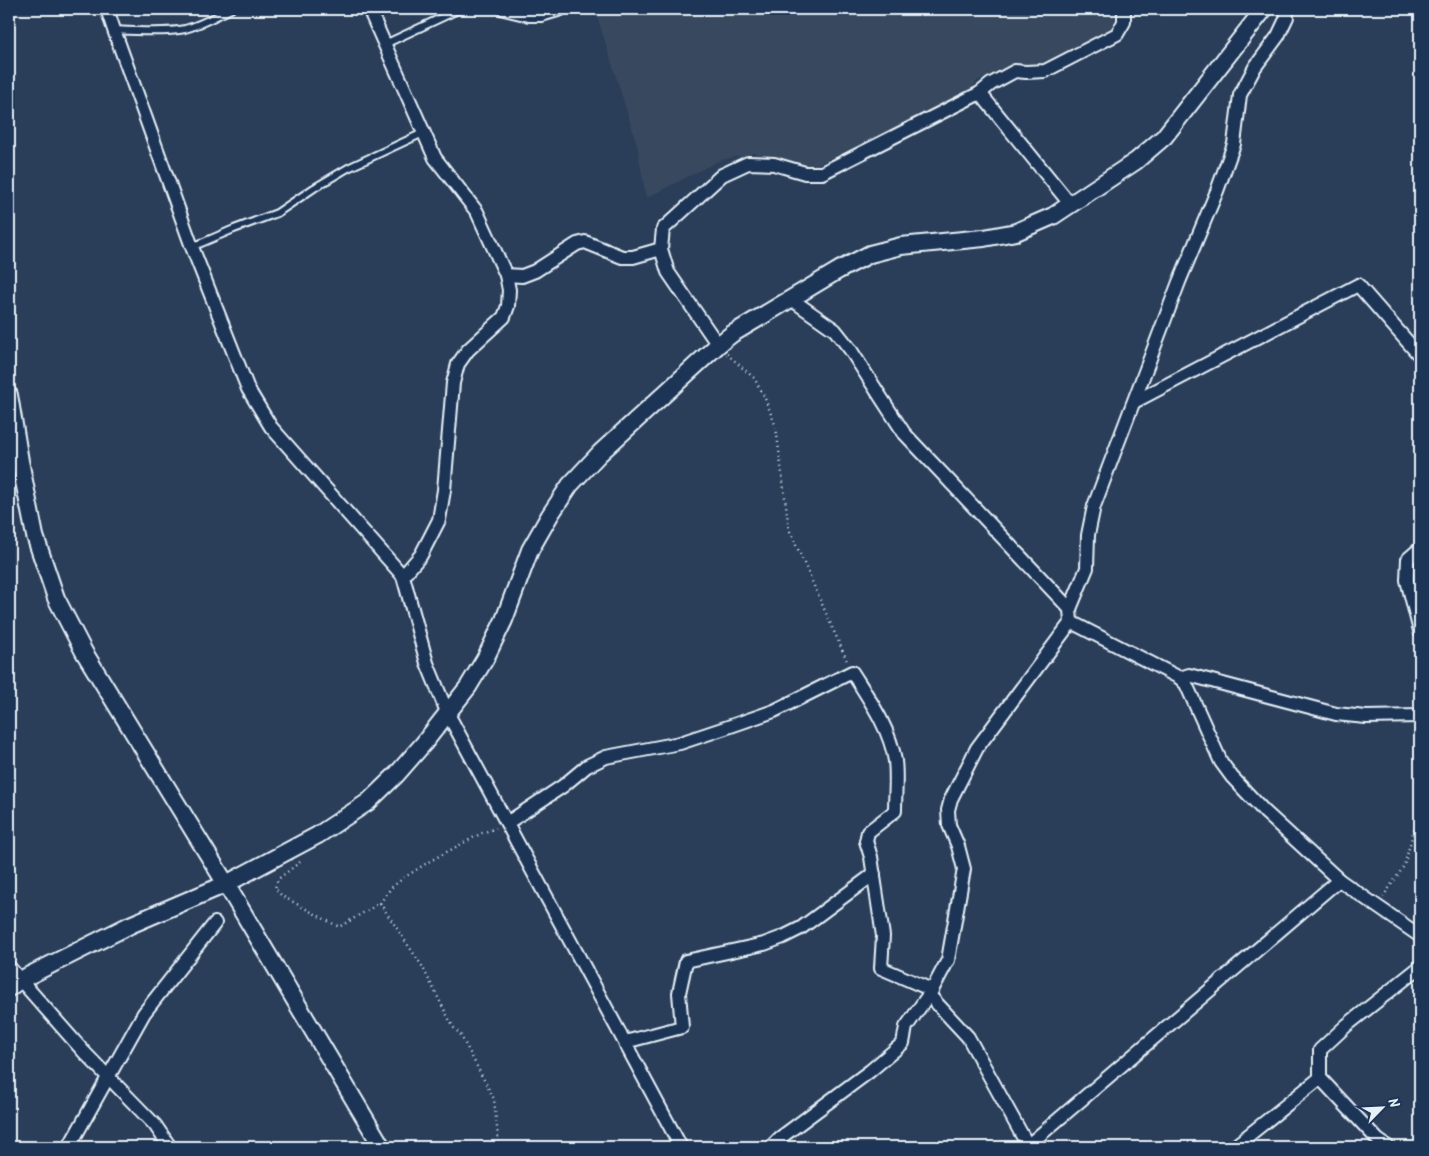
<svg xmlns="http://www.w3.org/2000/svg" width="1429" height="1156" font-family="Kalam,sans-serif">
<rect width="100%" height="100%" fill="#2a3e5a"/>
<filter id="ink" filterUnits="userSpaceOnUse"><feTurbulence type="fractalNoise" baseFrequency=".02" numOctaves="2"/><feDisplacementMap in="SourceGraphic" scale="10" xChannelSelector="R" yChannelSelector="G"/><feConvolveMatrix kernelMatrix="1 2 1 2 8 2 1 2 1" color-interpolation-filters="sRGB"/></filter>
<g filter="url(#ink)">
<!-- built -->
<path fill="#39495e" d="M595,9h516l4,10 -3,10 -72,37 -24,-3 -39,18 -9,12 -158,75 -25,-5 -31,-10 -34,7 -74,38 -9,-54z"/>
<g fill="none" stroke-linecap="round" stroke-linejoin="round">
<!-- service casing -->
<g stroke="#e8f1f8" stroke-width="10">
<g id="service">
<path d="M114,30c20,1 52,3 71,-1 16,-4 31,-13 46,-20"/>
<path d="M385,44l75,-35"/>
<path d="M192,247l42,-18 43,-16 37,-25 34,-20 75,-35"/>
</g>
</g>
<!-- minor casing -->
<g stroke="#e8f1f8" stroke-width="16">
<g id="minor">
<path d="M107,9l7,21 78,217 56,142 23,38 132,149 24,87 20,49 234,435"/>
<path d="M369,9l66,149 42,54 29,63 3,15 -1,16 -4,11 -36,33 -10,14 -5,19 -9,107 -5,30 -18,35 -18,21"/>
<path d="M504,9l25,6h12l20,-6"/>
<path d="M980,93l91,112"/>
<path d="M506,275l16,1 13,-5 42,-27 8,-2 37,15h11l28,-8"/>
<path d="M791,299l44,31 15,19 30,47 24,37 166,176"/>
<path d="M718,345l-50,-73 -7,-23 2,-20 59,-54 26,-12 26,1 31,9h17l158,-80 11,-9 24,-13 11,1 19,-1 72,-37 7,-12v-13"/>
<path d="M1134,402l224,-117 62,71"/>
<path d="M1420,550l-4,2 -8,7 -1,21 13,51"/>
<path d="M1071,622l109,56 6,6 35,78 11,15 33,35 74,68 81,56"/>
<path d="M1180,678l9,-3 147,39 30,3 54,-1"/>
<path d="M507,823l56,-37 24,-20 19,-9 74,-14 45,-15 49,-17 78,-39c17,27 38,56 43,89 2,16 0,34 0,50l-27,21 -2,9 5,16 12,79 -2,32 51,22"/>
<path d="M9,967l75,85 71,73 15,22"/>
<path d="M929,995l39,42 60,109"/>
<path d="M625,1042l57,-15 -3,-34 7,-32 78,-17 19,-7 18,-9 73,-54"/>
<path d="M1320,1078v-28l27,-25 73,-58"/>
<path d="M69,1147l75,-134 71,-90"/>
<path d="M771,1147l9,-9 90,-67 33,-28 3,-16 26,-37 16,-30 16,-91 -6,-23 -9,-21 -1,-15 3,-11 26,-51 94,-126 -1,-13 17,-41 1,-33 6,-29 85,-224 38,-91 17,-47 6,-49 15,-28 23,-31 9,-19 -1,-8"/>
<path d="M1026,1147l313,-267"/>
<path d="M1234,1147l86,-69 58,62 10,7"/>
</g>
</g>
<!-- tertiary casing -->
<g stroke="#e8f1f8" stroke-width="20">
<g id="tertiary">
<path d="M9,395l11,66 15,75 21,62 28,54 142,232 156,263"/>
<path d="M9,988l11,-8 110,-55 96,-41 92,-49 50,-33 29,-28 27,-31 44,-56 17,-28 19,-39 26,-70 20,-35 20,-30 30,-32 118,-108 14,-11 107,-64 31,-16 31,-8 83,-8 32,-6 37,-16 83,-55 28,-24 100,-128"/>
</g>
</g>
<!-- path -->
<g stroke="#e8f1f8" stroke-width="2.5" stroke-dasharray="1 4" stroke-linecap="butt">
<path d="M727,354l27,24 10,18 12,31 13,102 58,132"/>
<path d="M300,862l-22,17 -3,9 7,8 57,31 41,-24 11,-15 11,-9 28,-18 52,-28 14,-5"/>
<path d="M1383,897l21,-31 11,-40 5,-27"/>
<path d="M380,903l42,63 31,61 7,7 34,65 5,48"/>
</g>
<!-- service -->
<use href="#service" stroke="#1d3557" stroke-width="6"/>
<!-- minor -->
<use href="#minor" stroke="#1d3557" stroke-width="12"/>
<!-- tertiary -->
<use href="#tertiary" stroke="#1d3557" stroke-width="16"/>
</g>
</g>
<!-- margin -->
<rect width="1429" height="1156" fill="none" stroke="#1d3557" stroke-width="30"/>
<rect x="15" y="15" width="1399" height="1126" fill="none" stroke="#e8f1f8" stroke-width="2" filter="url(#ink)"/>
<!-- north arrow -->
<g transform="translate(1382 1108) rotate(66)" stroke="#1d3557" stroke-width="4" paint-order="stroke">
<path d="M0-4L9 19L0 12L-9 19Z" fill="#e8f1f8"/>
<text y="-8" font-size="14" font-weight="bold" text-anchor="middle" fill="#e8f1f8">N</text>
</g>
</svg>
